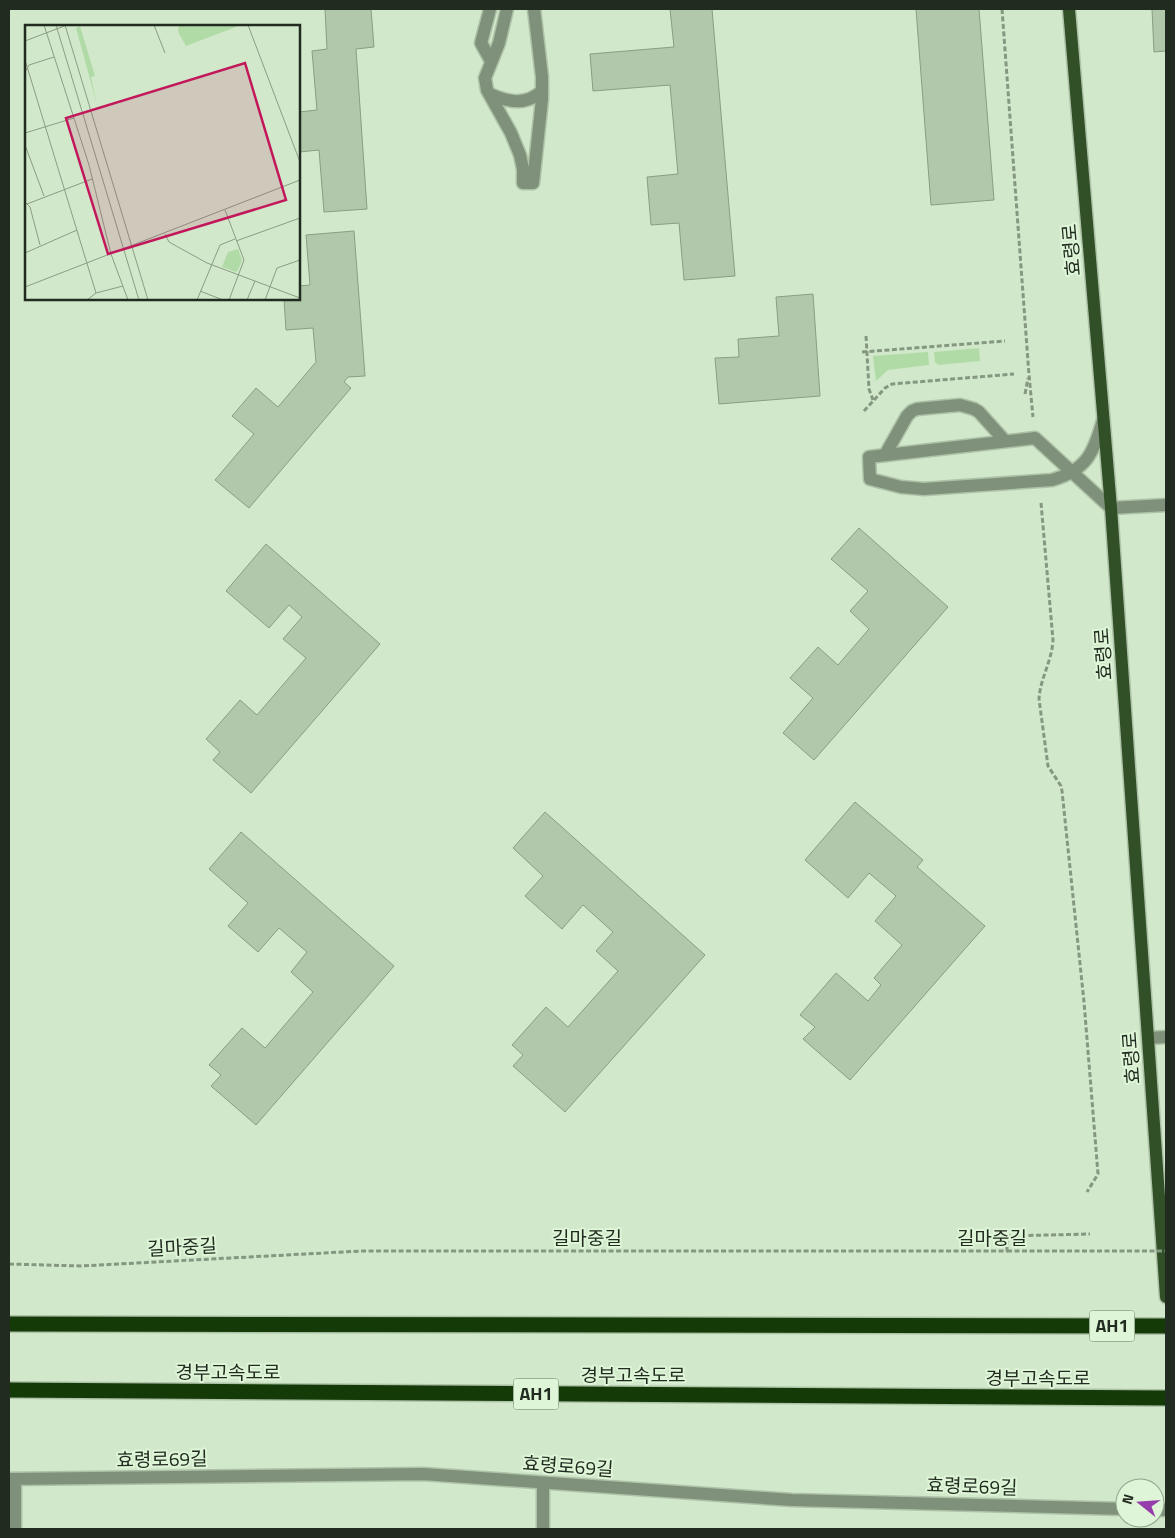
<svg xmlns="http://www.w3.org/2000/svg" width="1175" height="1538" font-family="'Titillium Web','Noto Sans KR',sans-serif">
<rect width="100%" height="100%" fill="#d1e8ca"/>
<!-- green -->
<g fill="#b1dba6">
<path d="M979,348l1,13 -41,4 -4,-3 -1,-10z"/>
<path d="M928,352l1,13 -41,5 -12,11 -3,-25z"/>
</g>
<!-- building -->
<g fill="#b1c8ab" stroke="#899e83">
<path d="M325,9h46l3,38 -18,2 11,160 -43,3 -5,-62 -20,2v-40l18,-2 -5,-59 15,-2z"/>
<path d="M670,9h42l23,267 -51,4 -5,-57 -28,2 -4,-48 31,-3 -8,-89 -77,6 -3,-37 84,-7z"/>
<path d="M916,9h63l15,191 -63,5z"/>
<path d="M1152,9h14v42l-12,1z"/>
<path d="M354,231l11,145 -17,1 -4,5 7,6 -102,120 -34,-28 39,-46 -22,-18 24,-28 22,19 38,-45 -3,-34 -27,2 -2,-31h15v-13l11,-1 -4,-50z"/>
<path d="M813,294l7,102 -101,8 -4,-46 24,-1 -1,-18 41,-3 -3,-39z"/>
<path d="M859,528l89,79 -134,153 -31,-27 30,-35 -23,-20 28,-31 20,18 31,-36 -19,-18 18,-20 -37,-32z"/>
<path d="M266,544l114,100 -129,149 -38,-33 7,-8 -14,-13 34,-39 17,15 49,-57 -23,-19 19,-22 -13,-12 -20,23 -43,-37z"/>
<path d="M855,802l68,58 -6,7 68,59 -135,154 -47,-41 12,-12 -15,-12 36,-42 32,28 13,-16 -7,-7 28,-33 -27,-24 21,-25 -27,-23 -21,25 -43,-38z"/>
<path d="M545,812l160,143 -140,157 -52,-46 10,-11 -11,-10 34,-38 22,20 50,-56 -22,-20 17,-19 -30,-27 -21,24 -37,-33 18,-20 -30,-28z"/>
<path d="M241,832l153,134 -138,159 -45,-39 10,-11 -12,-10 33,-37 23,20 48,-56 -22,-20 16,-20 -28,-24 -21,24 -30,-26 20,-23 -39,-34z"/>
</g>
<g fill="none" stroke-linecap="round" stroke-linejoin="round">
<!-- minor casing -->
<g stroke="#aec2a8" stroke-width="15">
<g id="minor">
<path d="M490,9l-9,34 10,18"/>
<path d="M507,9l-8,34 -14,35 2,12 24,43 9,22 3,14v14h10l9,-84v-22l-8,-68"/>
<path d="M490,94c18,8 36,12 52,-3"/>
<path d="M1103,420c-9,32 -16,50 -51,60l-128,9 -23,-2 -31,-8 -1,-22 166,-19 76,70 55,-3"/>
<path d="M885,455l22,-39 5,-5 5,-2 43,-4 14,4 5,3 26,29"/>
<path d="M1149,1038l17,-1"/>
<path d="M9,1479l414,-5 369,26 333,9"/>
<path d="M1155,1510h11"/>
<path d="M15,1529v-50"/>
<path d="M543,1529v-46"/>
</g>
</g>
<!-- major casing -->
<g stroke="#aec2a8" stroke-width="15">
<path id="major" d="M1069,9l42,499 55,789"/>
</g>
<!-- highway casing -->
<g stroke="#aec2a8" stroke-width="18">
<g id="highway">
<path d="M9,1324l1157,2"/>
<path d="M9,1390l1157,8"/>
</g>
</g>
<!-- path -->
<g stroke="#869781" stroke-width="3" stroke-dasharray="5 2.5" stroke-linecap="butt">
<path d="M1002,9l27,366 4,42"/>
<path d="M866,336l3,53 4,11"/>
<path d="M862,352l143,-11"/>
<path d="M1025,394l3,-16"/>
<path d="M864,411l21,-23 7,-4 122,-10"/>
<path d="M1041,503l12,137c-1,21 -13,39 -14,59l9,67 13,20 1,5 22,211 14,172 -11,18"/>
<path d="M9,1264l72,2 280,-15h646v-15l83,-2"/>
</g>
<!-- minor -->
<use href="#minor" stroke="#7f917a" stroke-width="12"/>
<!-- major -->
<use href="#major" stroke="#315028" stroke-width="12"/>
<!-- highway -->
<use href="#highway" stroke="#143a07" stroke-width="15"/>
<!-- path-bridge -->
<path stroke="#869781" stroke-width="3" stroke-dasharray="5 2.5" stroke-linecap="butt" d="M1007,1251h159"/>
</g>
<g text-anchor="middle" stroke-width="4" stroke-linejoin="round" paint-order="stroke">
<!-- shield labels -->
<g fill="#def5d7" stroke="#5a6857" stroke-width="1">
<rect x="1089.5" y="1310.5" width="45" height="31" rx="4"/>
<rect x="513.5" y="1378.5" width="45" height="31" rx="4"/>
</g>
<g font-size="18" font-weight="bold" fill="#222b20">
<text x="1112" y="1332">AH1</text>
<text x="536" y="1400">AH1</text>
</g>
<!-- street labels -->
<g font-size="19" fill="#222b20" stroke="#def5d7">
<text transform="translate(1071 250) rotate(-95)" y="7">효령로</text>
<text transform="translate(1103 654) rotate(-94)" y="7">효령로</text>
<text transform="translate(1131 1058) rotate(-94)" y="7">효령로</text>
<text x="587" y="1245">길마중길</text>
<text x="992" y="1245">길마중길</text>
<text transform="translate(182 1247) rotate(-3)" y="7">길마중길</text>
<text x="228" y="1379">경부고속도로</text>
<text x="633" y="1382">경부고속도로</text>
<text x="1038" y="1385">경부고속도로</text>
<text transform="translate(162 1459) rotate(-1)" y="7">효령로69길</text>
<text transform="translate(568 1466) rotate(4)" y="7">효령로69길</text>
<text transform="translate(972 1486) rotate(2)" y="7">효령로69길</text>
</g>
</g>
<!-- overview -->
<g transform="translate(25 25)">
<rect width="275" height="275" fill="#d1e8ca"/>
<path d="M154,0h62l-55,21 -8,-14zM55,1l15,50 -4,1 6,28 -21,-77zM213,224l4,11 -4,10 -2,2 -14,-5 6,-15z" fill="#b1dba6"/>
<path fill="none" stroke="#8b9c86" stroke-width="1" d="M19,0l45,140 22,89 17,46M31,0l83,275M40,0l83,275M129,0l11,28M223,0l52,137M0,16l42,-16M0,35l71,233M0,47l4,-7 25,-8M0,108l49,-15M0,120l19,51M0,177l5,5 10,38M2,179l65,-25M200,185l19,50 -15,40M140,209l4,8 38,21 93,35M211,216l64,-23M0,228l52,-23M0,262l275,-107M175,266l23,9M62,275l9,-7 27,-7M172,275l23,-55 15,-6M222,275l8,-19M240,275l12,-32 23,-8"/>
<path fill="#c2185b" fill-opacity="0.15" stroke="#c2185b" stroke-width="2.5" d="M220,38l41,137 -178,54 -42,-136z"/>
<rect width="275" height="275" fill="none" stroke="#222b20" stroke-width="2.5"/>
</g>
<!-- border -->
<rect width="1175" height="1538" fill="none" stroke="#222b20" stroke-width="20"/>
<!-- north arrow -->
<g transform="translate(1140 1503) rotate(287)"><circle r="24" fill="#def5d7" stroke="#93a48e"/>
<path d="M0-4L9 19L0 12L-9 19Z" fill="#953eab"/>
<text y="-8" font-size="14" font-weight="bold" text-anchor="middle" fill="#222b20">N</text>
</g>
</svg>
